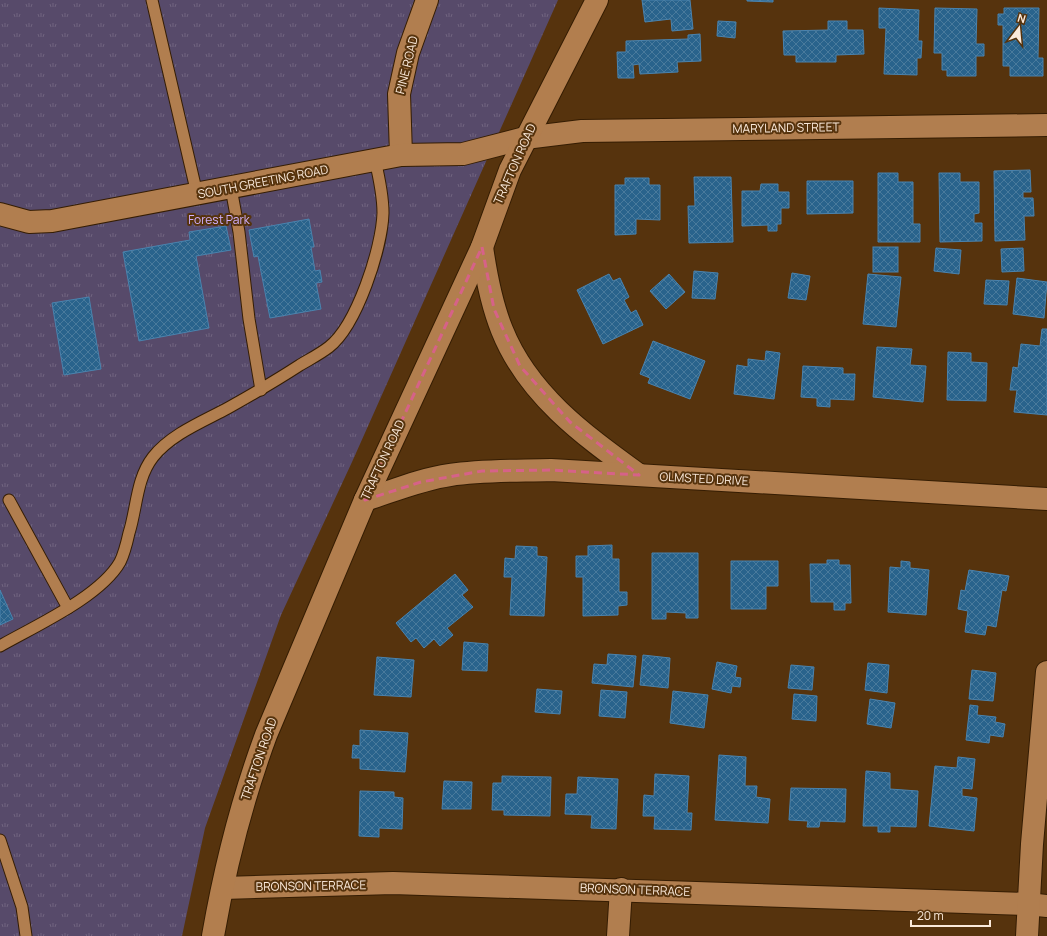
<svg xmlns="http://www.w3.org/2000/svg" width="1047" height="936" font-family="Manrope,sans-serif">
<defs>
<pattern id="park-tufts" width="24" height="20" patternUnits="userSpaceOnUse"><rect width="24" height="20" fill="#574a6a"/><path d="M3 7l-1-3M5 7V3M7 7l1-3M15 17l-1-3M17 17v-4M19 17l1-3" fill="none" stroke="#70647f"/></pattern>
<pattern id="building-cross-hatch" width="8" height="8" patternUnits="userSpaceOnUse"><rect width="8" height="8" fill="#29638c"/><path d="M0 0l8 8M0 8l8-8" fill="none" stroke="#497a9c"/></pattern>
</defs>
<rect width="100%" height="100%" fill="#56330d"/>
<!-- park -->
<path fill="url(#park-tufts)" d="M0,0h558l-206,462 -71,153 -76,213 -23,108h-182z"/>
<!-- building -->
<g fill="url(#building-cross-hatch)" stroke="#4a83ae">
<path d="M642,0h48l3,29 -21,2 -1,-12 -26,3z"/>
<path d="M747,0h26v2l-26,-1z"/>
<path d="M879,8l40,2 -1,31h4l-1,17h-4v17l-33,-1 2,-46h-7z"/>
<path d="M935,8l42,1 -1,35h8v12h-8v20h-29v-6h-5v-17h-8z"/>
<path d="M1004,8h35l-1,50h5v18h-33v-10h-7v-41h-5v-11h6z"/>
<path d="M718,21l18,1 -1,16 -18,-2z"/>
<path d="M828,21h19v9h16l1,24 -28,1v7h-40v-7h-12l-1,-24 45,-1z"/>
<path d="M700,34l1,27 -24,1 1,10 -38,2 -1,-10 -6,1 1,13h-16l-1,-26h9v-11l62,-2v-4z"/>
<path d="M1030,170l1,22h-8v6h10l1,18h-10l1,24 -30,1 -1,-70z"/>
<path d="M878,173h20v9h15v42h7v18h-42z"/>
<path d="M939,173h21v9h19v31l-5,1v9h8v18l-42,1z"/>
<path d="M694,177h37l2,65 -44,1 -1,-37h7z"/>
<path d="M625,178h24v7h11v35l-24,-1v15l-21,1v-50h10z"/>
<path d="M807,181h46v32l-46,1z"/>
<path d="M761,184h17v8h11v16h-8v16h-4v7h-9v-6l-26,1v-35h18z"/>
<path d="M309,219l5,28h-3l4,24 5,-1 2,12 -6,1 5,26 -51,9 -12,-62 -4,1 -5,-27z"/>
<path d="M226,226l5,24 -35,6 13,72 -70,13 -16,-89 67,-12 -1,-8z"/>
<rect x="873" y="247" width="25" height="25"/>
<path d="M936,248l25,2 -2,24 -25,-3z"/>
<path d="M1023,248l1,23 -22,1 -1,-23z"/>
<path d="M694,271l24,2 -3,26 -23,-1z"/>
<path d="M792,273l18,3 -4,24 -18,-2z"/>
<path d="M609,274l4,7 7,-3 9,19 -5,3 7,13 5,-3 7,15 -40,19 -26,-54z"/>
<path d="M669,274l16,18 -19,17 -16,-18z"/>
<path d="M868,274l33,3 -5,50 -33,-3z"/>
<path d="M1017,278l30,4 -3,36 -31,-4z"/>
<path d="M986,280l23,1 -2,24 -23,-1z"/>
<path d="M89,297l12,72 -37,6 -12,-72z"/>
<path d="M1042,329h5v86l-33,-3 3,-22h-7l3,-23 5,1 3,-24 19,2z"/>
<path d="M653,341l52,20 -15,38 -42,-16 2,-5 -10,-4z"/>
<path d="M877,347l35,2 -2,16 16,1 -3,36 -50,-5z"/>
<path d="M766,351l14,2 -6,46 -40,-5 3,-29 11,2v-8l17,2z"/>
<path d="M948,352l23,1v9l16,1 -1,38 -39,-1z"/>
<path d="M803,366l40,2v6h12l-1,26 -24,-1v8l-13,-1v-8l-16,-1z"/>
<path d="M612,545v14h7v33h8v13l-9,1v9l-35,1v-39h-7v-21h12v-10z"/>
<path d="M516,546l21,1v9l10,1 -3,59 -34,-1 2,-38h-8l1,-19 10,1z"/>
<path d="M652,553h46v65h-12v-5l-20,-1v7h-14z"/>
<path d="M827,560h12v5h11l1,38h-6v7h-11v-8h-23l-1,-38h17z"/>
<path d="M731,561h47v25h-12v23h-35z"/>
<path d="M901,561l9,1v6l19,2 -3,45 -38,-3 2,-45 11,1z"/>
<path d="M969,570l40,6 -3,15 -4,-1 -6,37 -9,-2 -2,10 -20,-3 3,-21 -10,-2 3,-19 4,1z"/>
<path d="M455,574l13,16 -6,5 11,12 -26,21 6,7 -13,11 -6,-7 -10,9 -8,-10 -5,4 -15,-19z"/>
<path d="M0,590l13,29 -13,6z"/>
<path d="M464,642l24,2 -1,27 -25,-1z"/>
<path d="M608,654l28,2 -3,31 -41,-4 2,-19 13,1z"/>
<path d="M643,655l27,3 -2,30 -28,-3z"/>
<path d="M377,657l37,3 -3,37 -37,-2z"/>
<path d="M717,662l20,4 -2,11 6,1 -1,9 -8,-1 -1,7 -19,-4z"/>
<path d="M868,663l21,2 -2,28 -22,-3z"/>
<path d="M791,665l23,2 -2,23 -24,-2z"/>
<path d="M972,670l24,3 -3,28 -24,-2z"/>
<path d="M537,689l25,2 -2,23 -25,-2z"/>
<path d="M601,690l26,2 -2,26 -26,-2z"/>
<path d="M673,691l35,4 -4,33 -34,-5z"/>
<path d="M794,694l23,2 -1,25 -24,-2z"/>
<path d="M870,699l25,4 -4,25 -24,-4z"/>
<path d="M970,705l8,1 -1,9 19,2 -1,5 10,2 -2,13 -13,-2 -1,8 -23,-3z"/>
<path d="M360,730l48,3 -3,39 -45,-3v-11h-8l1,-13 7,1z"/>
<path d="M719,755l27,2 -1,29h12l-1,11 14,2 -2,24 -53,-3z"/>
<path d="M958,757l17,2 -3,30 -10,-1v8l15,2 -3,33 -45,-5 6,-60 22,2z"/>
<path d="M866,771l24,2v16l28,2 -2,36 -26,-1v6h-12v-6h-15z"/>
<path d="M655,774l34,2 -2,37h5l-1,17 -37,-1 1,-13h-12l1,-21 10,1z"/>
<path d="M502,776l49,1 -1,39 -46,-1v-5h-12l1,-27h9z"/>
<path d="M578,777l40,2 -2,50 -25,-1 1,-13 -27,-1 1,-20h11z"/>
<path d="M444,781l28,1 -1,27h-29z"/>
<path d="M791,788l55,1 -1,33 -25,-1 -1,6h-12l1,-6 -19,-1z"/>
<path d="M360,791l34,1v5l9,1 -1,31 -23,-1v9l-20,-1z"/>
</g>
<g fill="none" stroke-linecap="round" stroke-linejoin="round">
<!-- lane casing -->
<g stroke="#351d03" stroke-width="13">
<g id="lane">
<path d="M152,0l45,194"/>
<path d="M231,188l8,44 10,87 12,71"/>
<path d="M9,500l59,108"/>
<path d="M0,646c35,-20 100,-49 120,-84 4,-8 7,-20 9,-29 8,-25 7,-54 24,-76 18,-23 51,-36 75,-49 25,-14 49,-28 72,-43 10,-6 20,-11 29,-18 28,-22 53,-99 54,-134 0,-18 -4,-36 -8,-53"/>
<path d="M0,840l22,67 4,29"/>
</g>
</g>
<!-- street casing -->
<g stroke="#351d03" stroke-width="24">
<g id="street">
<path d="M401,155l-2,-61 9,-41 19,-53"/>
<path d="M0,214l29,8 23,-1 349,-66 62,-1 62,-16 57,-7 465,-6"/>
<path d="M482,247c4,28 9,56 20,83 26,65 82,105 137,145"/>
<path d="M365,500c28,-9 56,-21 85,-25 33,-5 67,-4 101,-5l496,29"/>
<path d="M223,888l170,-5 635,21 19,2"/>
<path d="M618,936l3,-47"/>
<path d="M1027,936l5,-92 15,-172"/>
</g>
</g>
<!-- secondary casing -->
<g stroke="#351d03" stroke-width="24">
<path id="secondary" d="M213,936c12,-69 29,-136 53,-201l99,-235 117,-253 28,-77 87,-170"/>
</g>
<!-- lane -->
<use href="#lane" stroke="#b17e4f" stroke-width="11"/>
<!-- street -->
<use href="#street" stroke="#b17e4f" stroke-width="22"/>
<!-- secondary -->
<use href="#secondary" stroke="#b27e4e" stroke-width="22"/>
</g>
<!-- marked area -->
<path fill="none" stroke="#d66288" stroke-width="3" stroke-dasharray="8 5" stroke-linejoin="round" d="M482,247l12,62 26,57 50,56 69,53 -88,-5 -69,1 -61,11 -56,18z"/>
<g text-anchor="middle" stroke-width="4" stroke-linejoin="round" paint-order="stroke">
<!-- street labels -->
<g font-size="12" fill="#fbeadb" stroke="#56330d">
<text transform="translate(407 65) rotate(-76)" y="4">PINE ROAD</text>
<text transform="translate(786 128) rotate(-1)" y="4">MARYLAND STREET</text>
<text transform="translate(515 164) rotate(-66)" y="4">TRAFTON ROAD</text>
<text transform="translate(263 182) rotate(-11)" y="4">SOUTH GREETING ROAD</text>
<text transform="translate(383 460) rotate(-65)" y="4">TRAFTON ROAD</text>
<text transform="translate(704 479) rotate(3)" y="4">OLMSTED DRIVE</text>
<text transform="translate(259 759) rotate(-71)" y="4">TRAFTON ROAD</text>
<text transform="translate(311 886) rotate(-1)" y="4">BRONSON TERRACE</text>
<text transform="translate(635 890) rotate(2)" y="4">BRONSON TERRACE</text>
</g>
<!-- park labels -->
<g font-size="12" fill="#d0b0fd" stroke="#56330d">
<text x="219" y="224">Forest Park</text>
</g>
</g>
<!-- north arrow -->
<g transform="translate(1019 28) rotate(16)" stroke="#56330d" stroke-width="3" paint-order="stroke">
<path d="M0-3L7 15L0 10L-7 15Z" fill="#fbeadb"/>
<text y="-6" font-size="11" font-weight="bold" text-anchor="middle" fill="#fbeadb">N</text>
</g>
<!-- scale -->
<path d="M911 920v6h79v-6" fill="none" stroke="#fbeadb" stroke-width="2"/>
<text x="917" y="920" font-size="12" fill="#fbeadb" stroke="#56330d" stroke-width="3" paint-order="stroke">20 m</text>
</svg>
